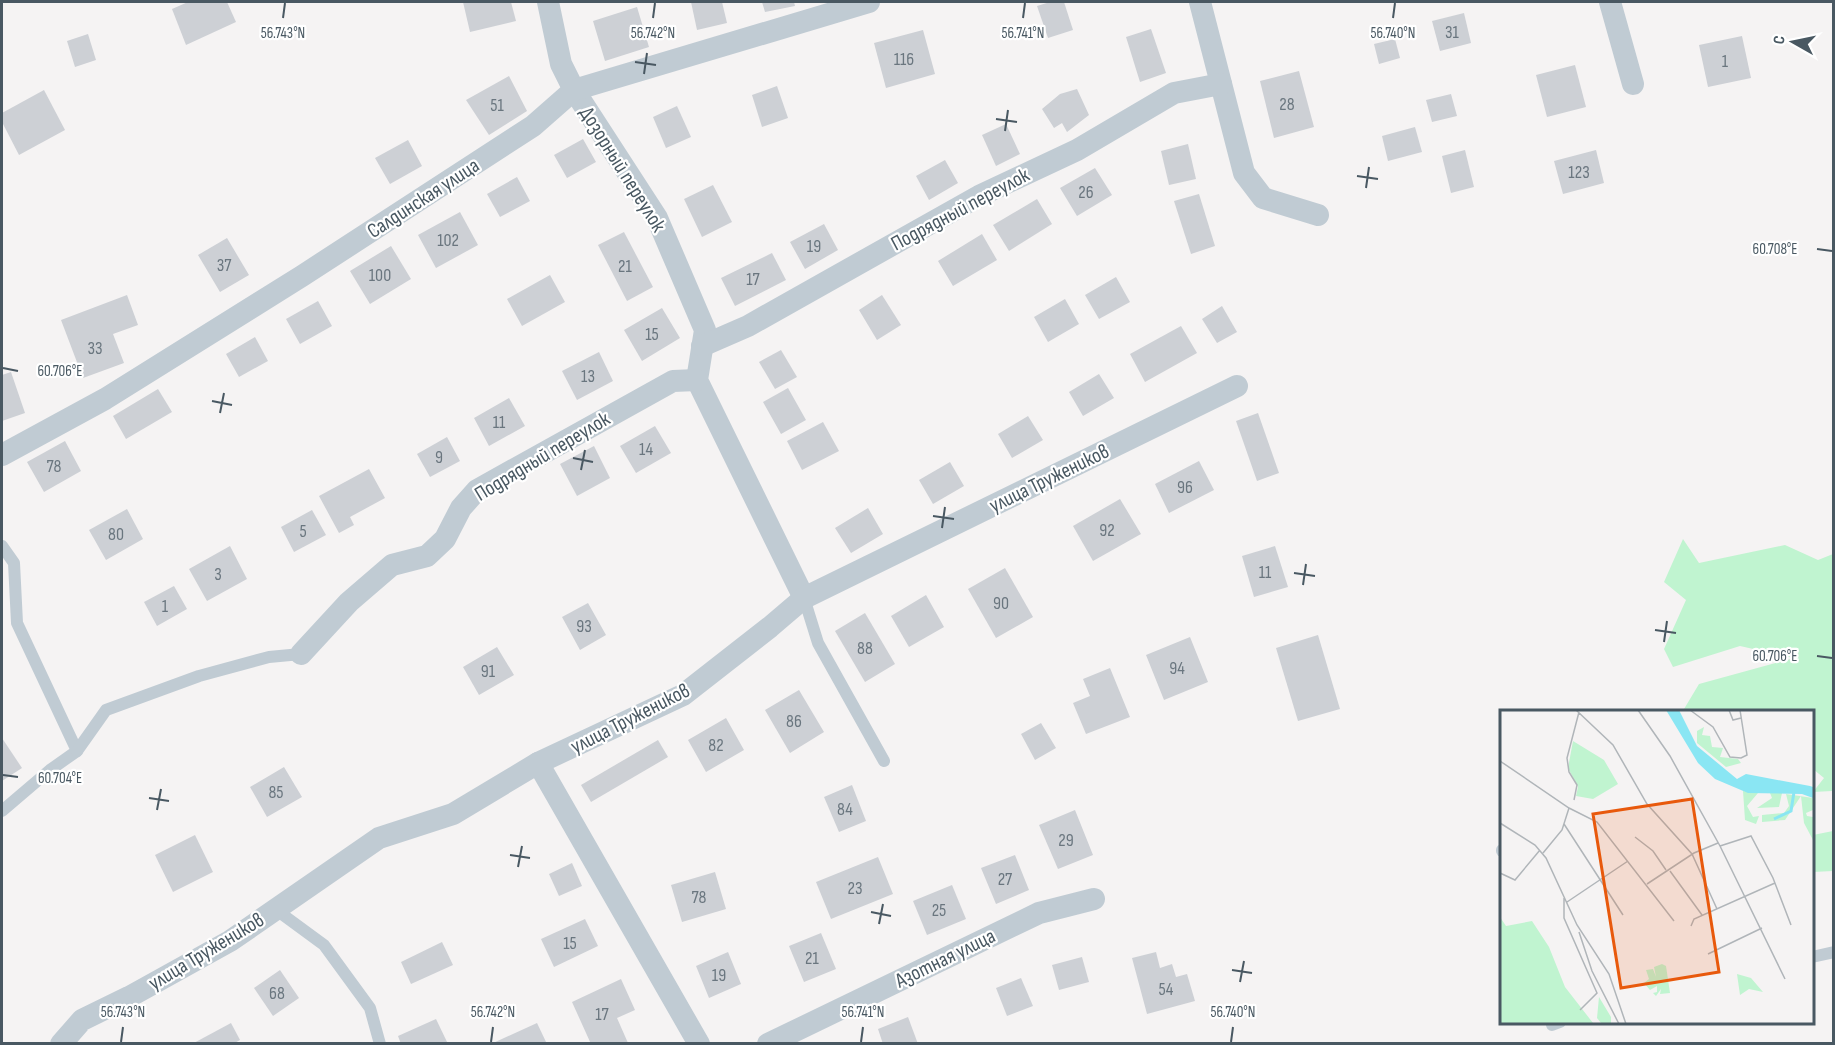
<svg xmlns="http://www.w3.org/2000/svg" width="1835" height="1045" font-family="'Sofia Sans Condensed',sans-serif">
<rect width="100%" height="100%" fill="#f5f3f3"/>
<!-- green -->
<g fill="#c0f4d0">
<path d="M1683,539l16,24 86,-18 33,15 15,-6 1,235 -2,2 -19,1 11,-14 -11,-9 -1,-57h-128v-3l15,-25 95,-26 -54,-12 -67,21 -9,-18 22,-49 -22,-18z"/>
<path d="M1833,831v40l-20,1v-37z"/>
</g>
<!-- building -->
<g fill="#cdd0d5">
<path d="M188,2h39l9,20 -50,23 -14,-36z"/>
<path d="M463,2h48l5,19 -46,11z"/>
<path d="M691,2h31l5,21 -30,7z"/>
<path d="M762,2h32l1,4 -30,6z"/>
<path d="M1050,2h14l9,28 -25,8 -11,-32z"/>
<path d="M637,7l12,40 -44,14 -12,-40z"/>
<path d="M1464,13l7,30 -31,8 -8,-30z"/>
<path d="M1151,29l15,44 -26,9 -14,-45z"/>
<path d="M923,30l12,44 -49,14 -12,-45z"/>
<path d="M88,34l8,26 -21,7 -8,-26z"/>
<path d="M1742,36l9,42 -43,9 -9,-42z"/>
<path d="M1395,39l5,19 -21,6 -5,-20z"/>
<path d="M1575,65l11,42 -39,10 -11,-42z"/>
<path d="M1299,71l15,56 -40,11 -14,-57z"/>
<path d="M509,76l18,35 -38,24 -23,-35z"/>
<path d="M777,86l11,32 -26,9 -10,-32z"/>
<path d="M1077,89l12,26 -22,17 -5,-9 -8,5 -12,-19 18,-15z"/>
<path d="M44,90l21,40 -46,25 -17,-33v-9z"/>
<path d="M1451,94l6,22 -25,6 -6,-22z"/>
<path d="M677,106l14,31 -25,11 -13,-31z"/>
<path d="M1006,124l14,30 -24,12 -14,-31z"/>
<path d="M1415,127l7,25 -34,9 -6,-25z"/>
<path d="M583,139l13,23 -29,16 -13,-23z"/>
<path d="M408,140l14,26 -32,18 -15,-26z"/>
<path d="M1188,144l8,35 -27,6 -8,-34z"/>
<path d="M1465,150l9,37 -23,6 -9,-37z"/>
<path d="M1596,150l8,33 -41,11 -9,-33z"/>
<path d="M945,160l13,23 -29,17 -13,-24z"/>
<path d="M1095,168l17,27 -35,21 -17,-28z"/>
<path d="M517,177l13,24 -30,16 -13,-23z"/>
<path d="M713,185l19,37 -30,15 -18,-38z"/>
<path d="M1199,194l16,52 -24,8 -17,-53z"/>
<path d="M1037,199l15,25 -43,27 -16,-26z"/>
<path d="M460,212l18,33 -42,23 -18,-33z"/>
<path d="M824,224l14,26 -33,19 -15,-27z"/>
<path d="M624,232l29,55 -26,14 -29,-56z"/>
<path d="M982,234l15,26 -44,26 -15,-25z"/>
<path d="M227,238l22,37 -29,17 -22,-37z"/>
<path d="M391,246l20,33 -41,25 -20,-33z"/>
<path d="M772,253l14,27 -51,26 -14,-28z"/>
<path d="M550,275l15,27 -43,24 -15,-27z"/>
<path d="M1116,277l14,25 -31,17 -14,-24z"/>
<path d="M127,295l11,30 -25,9 11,29 -41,15 -22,-58z"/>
<path d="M882,295l19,30 -24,15 -18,-30z"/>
<path d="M1065,299l14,25 -31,18 -14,-25z"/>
<path d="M318,301l14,25 -32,18 -14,-25z"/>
<path d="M1222,306l15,26 -20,11 -15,-24z"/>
<path d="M662,308l18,30 -38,23 -18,-31z"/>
<path d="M1181,326l16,27 -52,29 -15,-28z"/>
<path d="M255,337l13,24 -29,16 -13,-23z"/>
<path d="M781,350l16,27 -22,12 -16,-27z"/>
<path d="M599,352l14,29 -36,19 -15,-29z"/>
<path d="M11,372l14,41 -23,8v-46z"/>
<path d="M1099,374l15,24 -31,18 -14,-24z"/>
<path d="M788,388l18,32 -25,14 -18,-32z"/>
<path d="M158,389l14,23 -46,27 -13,-23z"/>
<path d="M509,398l16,28 -36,20 -15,-28z"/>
<path d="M1258,413l21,60 -22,8 -21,-60z"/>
<path d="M1028,416l15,24 -31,18 -14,-24z"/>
<path d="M823,422l16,29 -37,19 -15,-29z"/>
<path d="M655,426l16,27 -35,20 -16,-27z"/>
<path d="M447,437l13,24 -30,16 -13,-23z"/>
<path d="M65,441l16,30 -37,21 -17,-30z"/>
<path d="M594,446l16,32 -33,18 -17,-32z"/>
<path d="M1199,461l15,29 -45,23 -14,-29z"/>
<path d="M950,462l14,24 -31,18 -14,-24z"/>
<path d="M369,469l16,29 -35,19 4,8 -15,8 -20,-37z"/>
<path d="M1120,499l21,35 -48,27 -20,-35z"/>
<path d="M868,508l15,26 -32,19 -16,-25z"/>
<path d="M127,509l16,30 -37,21 -17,-30z"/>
<path d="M312,510l14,25 -32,17 -13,-25z"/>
<path d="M230,546l17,33 -40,22 -18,-32z"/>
<path d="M1275,546l13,41 -34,10 -12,-41z"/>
<path d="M1005,568l28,49 -37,21 -28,-49z"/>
<path d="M174,586l13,23 -30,17 -13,-24z"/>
<path d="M926,595l18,32 -35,20 -18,-31z"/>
<path d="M588,603l18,32 -26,15 -18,-33z"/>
<path d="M865,613l30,51 -30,18 -30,-51z"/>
<path d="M1318,635l22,74 -42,12 -22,-73z"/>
<path d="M1190,637l18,45 -44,18 -18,-45z"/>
<path d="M497,647l17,28 -35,20 -16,-28z"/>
<path d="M1110,668l20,49 -44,17 -13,-31 17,-7 -7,-17z"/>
<path d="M799,690l25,42 -34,21 -25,-43z"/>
<path d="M726,718l18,32 -38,22 -18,-32z"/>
<path d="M1041,723l15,25 -21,12 -14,-26z"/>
<path d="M2,738l20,30 -20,13z"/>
<path d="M658,740l10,17 -77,45 -10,-17z"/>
<path d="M284,767l18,30 -35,20 -17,-30z"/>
<path d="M852,785l14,36 -27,11 -15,-35z"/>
<path d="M1075,810l18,45 -35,14 -19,-44z"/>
<path d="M195,835l18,37 -40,20 -18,-37z"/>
<path d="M1015,855l14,35 -33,14 -15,-36z"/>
<path d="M878,857l15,37 -62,25 -15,-37z"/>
<path d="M572,863l10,23 -23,10 -10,-22z"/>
<path d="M715,872l11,37 -44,13 -11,-37z"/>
<path d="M952,885l14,34 -39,16 -14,-34z"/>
<path d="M585,919l13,27 -44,21 -13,-28z"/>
<path d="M821,933l15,36 -32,13 -15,-36z"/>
<path d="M442,942l11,23 -42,19 -10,-22z"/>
<path d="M728,952l13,32 -32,14 -13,-32z"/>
<path d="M1156,952l4,16 12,-4 4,13 11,-3 8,27 -48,13 -15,-56z"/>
<path d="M1082,957l7,25 -30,8 -7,-25z"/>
<path d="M280,970l19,28 -26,18 -19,-28z"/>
<path d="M1021,978l12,28 -26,10 -11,-28z"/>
<path d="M621,979l14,31 -18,8 11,25 -37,1 -19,-42z"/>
<path d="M908,1017l10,27h-35l-5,-15z"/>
<path d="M436,1019l12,25h-47l-3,-8z"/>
<path d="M231,1023l9,17 -7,4h-41z"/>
<path d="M537,1023l10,21h-56z"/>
</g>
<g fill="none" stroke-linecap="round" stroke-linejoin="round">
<!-- service -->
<g stroke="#c0cbd3" stroke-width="12">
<path d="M2,546l12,17 3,60 60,128 -27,19 -48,41"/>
<path d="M804,598l14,45 66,118"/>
<path d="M77,751l29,-41 93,-34 70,-19 32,-3"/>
<path d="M1502,850v1"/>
<path d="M275,909l49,36 46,63 10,36"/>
<path d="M1812,957l22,-5"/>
<path d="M1552,1022v3l8,-3"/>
</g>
<!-- minor -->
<g stroke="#c0cbd3" stroke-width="22">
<path d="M548,2l13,62 13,26 83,128 48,112 -8,50 107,218"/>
<path d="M1200,2l44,171 19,25 55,17"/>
<path d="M1610,2l23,82"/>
<path d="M702,346l46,-20 231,-130 98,-46 97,-57 47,-9"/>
<path d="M2,455l103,-56 197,-123 231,-150 41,-36 295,-88"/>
<path d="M301,654l48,-52 43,-37 35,-9 18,-17 16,-31 16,-18 196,-109 24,-1"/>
<path d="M538,763l161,281"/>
<path d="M61,1044l21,-24 47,-23 101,-56 149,-103 74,-24 85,-51 145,-68 87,-68 34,-29 433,-212"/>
<path d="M768,1044l271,-131 55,-14"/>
</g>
</g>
<!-- ticks -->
<path fill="none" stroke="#495862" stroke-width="2" d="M283,18l2,-15M653,18l2,-15M1023,18l2,-15M1393,18l2,-15M635,62l21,3M644,74l3,-21M996,119l21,3M1005,131l3,-21M1357,176l21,3M1366,188l3,-21M1817,249l15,2M3,368l15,3M212,401l20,4M220,413l4,-20M573,458l20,4M581,470l4,-20M933,516l21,3M942,528l3,-21M1294,573l21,3M1303,585l3,-21M1655,630l21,3M1664,642l3,-21M1817,656l15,2M3,775l15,2M149,798l20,3M157,810l4,-21M510,855l20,3M518,867l4,-21M871,912l20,4M879,924l4,-20M1232,970l20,3M1240,982l4,-21M121,1042l2,-15M491,1042l2,-15M861,1042l2,-15M1231,1042l2,-15"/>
<g text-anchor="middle" stroke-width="4.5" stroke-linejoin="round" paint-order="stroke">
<!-- number labels -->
<g font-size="18" fill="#6a767f">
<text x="1452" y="38">31</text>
<text x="904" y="65">116</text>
<text x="1725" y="67">1</text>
<text x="1287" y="110">28</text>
<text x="497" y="111">51</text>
<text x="1579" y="178">123</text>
<text x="1086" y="198">26</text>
<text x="448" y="246">102</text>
<text x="814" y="252">19</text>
<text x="224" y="271">37</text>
<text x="625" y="272">21</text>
<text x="380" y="281">100</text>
<text x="753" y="285">17</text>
<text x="652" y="340">15</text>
<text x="95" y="354">33</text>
<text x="588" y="382">13</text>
<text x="499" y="428">11</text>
<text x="646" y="455">14</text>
<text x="439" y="463">9</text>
<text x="54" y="472">78</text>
<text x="1185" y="493">96</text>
<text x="1107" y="536">92</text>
<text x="303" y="537">5</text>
<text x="116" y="540">80</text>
<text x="1265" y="578">11</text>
<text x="218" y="580">3</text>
<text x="1001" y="609">90</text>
<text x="165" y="612">1</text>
<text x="584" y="632">93</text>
<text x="865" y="654">88</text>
<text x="1177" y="674">94</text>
<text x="488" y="677">91</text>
<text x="794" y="727">86</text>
<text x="716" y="751">82</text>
<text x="276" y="798">85</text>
<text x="845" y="815">84</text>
<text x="1066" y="846">29</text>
<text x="1005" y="885">27</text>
<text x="855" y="894">23</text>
<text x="699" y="903">78</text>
<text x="939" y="916">25</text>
<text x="570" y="949">15</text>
<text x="812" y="964">21</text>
<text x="719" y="981">19</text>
<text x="1166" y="995">54</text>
<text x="277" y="999">68</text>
<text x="602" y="1020">17</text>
</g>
<!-- street labels -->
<g font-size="21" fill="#495862" stroke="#fff">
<text transform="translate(623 169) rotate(58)" y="7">Дозорный переулок</text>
<text transform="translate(423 198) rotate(-33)" y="7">Салдинская улица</text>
<text transform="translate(960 209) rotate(-28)" y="7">Подрядный переулок</text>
<text transform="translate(542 456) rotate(-31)" y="7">Подрядный переулок</text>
<text transform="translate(1049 478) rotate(-26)" y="7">улица Тружеников</text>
<text transform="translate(630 718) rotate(-27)" y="7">улица Тружеников</text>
<text transform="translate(206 951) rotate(-31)" y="7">улица Тружеников</text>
<text transform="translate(945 958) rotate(-26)" y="7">Азотная улица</text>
</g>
</g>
<!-- overview -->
<g transform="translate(1500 710)">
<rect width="314" height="314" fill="#f5f3f3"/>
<path d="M204,17l-2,8 8,1 2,11 11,1 -3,9 18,2 3,4 -15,4 -29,-24v-12zM73,31l31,19 14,24 -25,15 -17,-3 2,-9 -10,-19zM243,81l15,2 -11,13 6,11 6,-1 -3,8 -11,-4zM270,83h12l-3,14 -22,1 15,-10zM286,84l27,4v12l-7,3 1,3 6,1v23l-9,-17 -3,-27 -16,24 -23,2v-7l22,-2 5,-7zM0,207l6,9 26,-5 17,26 16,40 28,36h-93zM162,254l4,2 4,27 -10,1 1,-5 -5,7 -3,-3 4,-1v-6l-7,4 -6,-7 5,-4 -3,-9 7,-1 3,8 -2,-10zM237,264l14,4 12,14 -14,-3 -9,6zM99,287l12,20v6h-10l-4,-5z" fill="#c0f4d0"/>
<path d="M166,0h13l18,36 40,33 9,-5 64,12 3,1v11l-11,-4 -54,-1 -33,-14 -17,-16z" fill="#8ae6f3"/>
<path fill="none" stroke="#8ae6f3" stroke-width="3" d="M274,109l17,-8 3,-19"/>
<path fill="none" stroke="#b0b5b9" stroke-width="1.5" d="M76,0l37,35 34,59 45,50 25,55M138,0l32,46 50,90 65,133M190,0l23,17 17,30 11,1 6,-3 -7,-45M229,0l4,10 8,-2M0,51l69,47 28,14 77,99M74,90l3,-15 -8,-13 -2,-14 12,-46M0,113l35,22 11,13 31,67 32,49 17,50M64,114l59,91M135,127l18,14 13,19M220,136l31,-10 22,42 18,47M43,143l19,-23 7,-22M170,161l32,44M0,163l15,7 25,-30M147,174l47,-31 24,-10M64,188v20l33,75 -17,17M67,192l61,-41M191,216l3,-7 81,-36M79,222l13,39 27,53M208,244l54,-26"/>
<path fill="#e8590c" fill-opacity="0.15" stroke="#e8590c" stroke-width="3" d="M192,89l27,173 -98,16 -28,-174z"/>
<rect width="314" height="314" fill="none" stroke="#495862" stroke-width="3"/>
</g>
<g font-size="15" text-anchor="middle" fill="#495862" stroke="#fff" stroke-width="4.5" stroke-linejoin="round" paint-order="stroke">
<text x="283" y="38">56.743°N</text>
<text x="653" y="38">56.742°N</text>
<text x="1023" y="38">56.741°N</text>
<text x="1393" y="38">56.740°N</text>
<text x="1775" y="254">60.708°E</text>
<text x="60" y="376">60.706°E</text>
<text x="1775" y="661">60.706°E</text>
<text x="60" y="783">60.704°E</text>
<text x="123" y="1017">56.743°N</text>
<text x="493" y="1017">56.742°N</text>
<text x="863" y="1017">56.741°N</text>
<text x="1233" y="1017">56.740°N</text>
</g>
<!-- border -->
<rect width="1835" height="1045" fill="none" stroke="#495862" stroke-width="6"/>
<!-- north arrow -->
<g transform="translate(1793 42) rotate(279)" stroke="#ffffff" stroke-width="4.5" paint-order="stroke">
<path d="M0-4.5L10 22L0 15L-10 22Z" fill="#495862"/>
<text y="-9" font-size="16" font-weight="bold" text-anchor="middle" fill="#495862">С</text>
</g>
</svg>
